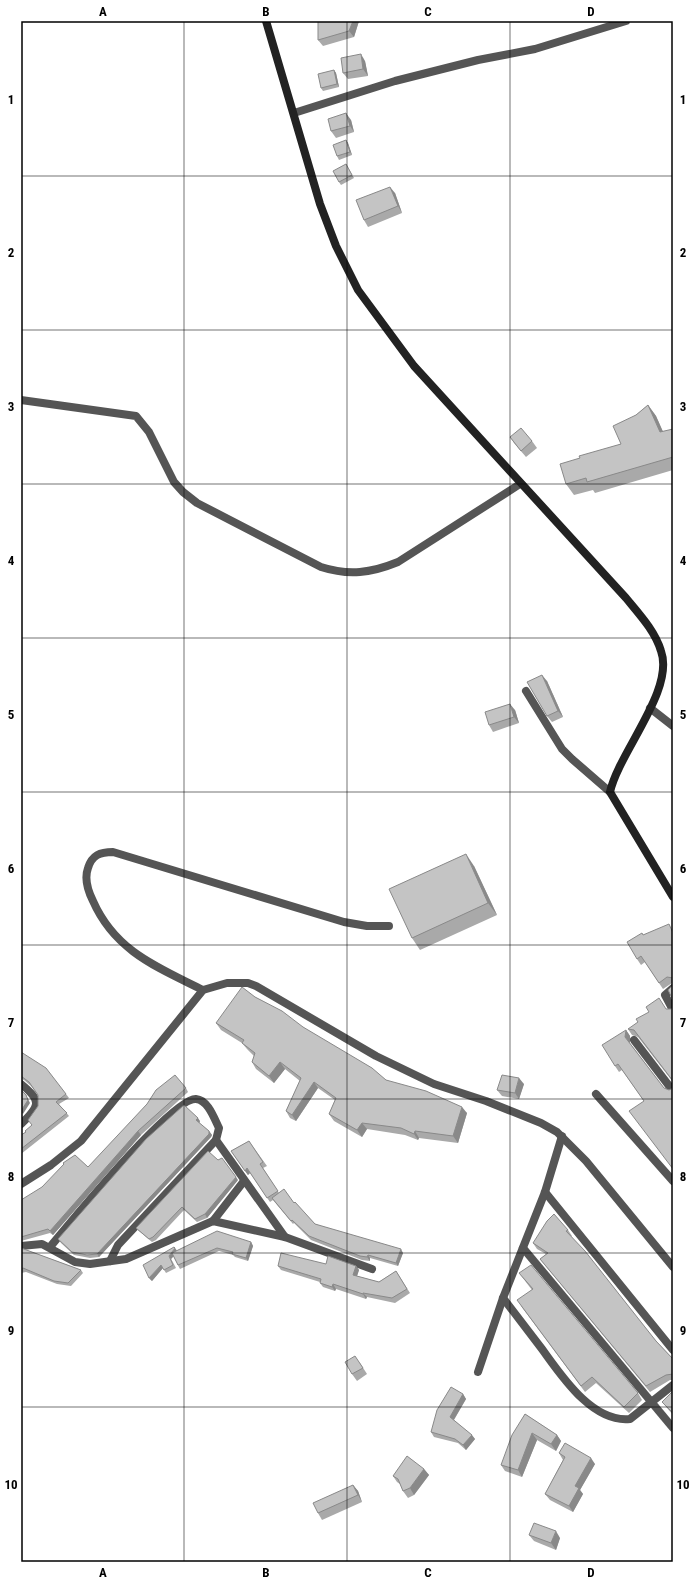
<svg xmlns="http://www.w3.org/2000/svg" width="694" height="1583" font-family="'Roboto Condensed',sans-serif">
<rect width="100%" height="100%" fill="#fff"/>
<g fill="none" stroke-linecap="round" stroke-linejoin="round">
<!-- lane -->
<g stroke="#555" stroke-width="8">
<path d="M526,691l36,58 10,10 38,33"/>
<path d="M203,990c-46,-23 -88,-39 -110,-89 -5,-10 -9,-22 -5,-33 4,-13 12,-16 25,-16l231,70 23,4h22"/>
</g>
<!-- street -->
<g stroke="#555" stroke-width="8">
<path d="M294,113l101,-32 83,-21 57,-11 91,-28"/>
<path d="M21,400l115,16 13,16 25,50 9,10 14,11 124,64c28,9 50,6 77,-5l122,-78"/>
<path d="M650,708l23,18"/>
<path d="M673,988l-8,7 8,15"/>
<path d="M634,1040l39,51"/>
<path d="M21,1084c21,17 19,22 0,40"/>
<path d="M596,1094l77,87"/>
<path d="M21,1184l30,-19 30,-24 122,-151 24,-7h21l8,3 120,70 58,28 52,17 55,22 16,9 29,29 87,106"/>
<path d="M545,1192l128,158"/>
<path d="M213,1221l31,-40"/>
<path d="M21,1246l21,-2 33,18 15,2 36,-5 87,-38 72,16 87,32"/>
<path d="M50,1247c19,-23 123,-150 146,-148 12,1 18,19 23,29l-3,12 69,97"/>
<path d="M523,1248l150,180"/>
<path d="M110,1261l8,-16 98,-105"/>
<path d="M503,1298c13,17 26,34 39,51 19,26 50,74 88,70l43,-34"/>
<path d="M478,1372l25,-74 42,-106 17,-56"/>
</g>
<!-- secondary -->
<path stroke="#222" stroke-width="8" d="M266,21l54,183 16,42 22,44 56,76 212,232c14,17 29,33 35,53 14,39 -42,101 -51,141l63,105"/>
</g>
<!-- wall -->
<g fill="#a9a9a9">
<path d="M318,21h41l-5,16 -31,9 -5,-6z"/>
<path d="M365,61l3,15 -20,3 -5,-6z"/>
<path d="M334,70l2,3 3,14 -16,4 -2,-3z"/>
<path d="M351,120l3,12 -18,6 -5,-7z"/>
<path d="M346,140l2,3 4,12 -13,5 -2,-4z"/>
<path d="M346,164l8,14 -13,7 -2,-3z"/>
<path d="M395,193l7,20 -34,14 -4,-7z"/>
<path d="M648,405l8,11 7,16 10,-3v41l-78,23 -2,-3 -19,5 -8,-11 14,-26 41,-14 15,-29z"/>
<path d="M510,437l22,4 5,7 -11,9 -12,-14z"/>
<path d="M547,681l16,36 -11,5 -5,-6z"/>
<path d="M515,710l4,13 -26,9 -4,-7z"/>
<path d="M474,866l23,49 -77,35 -8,-12z"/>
<path d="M673,930v53h-1l-9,6 -18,-27 -4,3 -4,-6 6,-24z"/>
<path d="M255,997l131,83 81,33 -9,30 -39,-5 -1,2 -13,-5 -38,-6 -5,8 -28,-16 -5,-7 6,-14 -17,-12 -22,33 -6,-3 -4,-7 14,-30 -15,-12 -11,14 -18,-14 -4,-7 2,-6 -7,-7 -5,-6 -21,-13 -5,-7z"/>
<path d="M666,1009h5l2,73 -35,-45 -6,-2 -4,-6z"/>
<path d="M626,1030l4,6v7l34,45 5,2 4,79 -29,-68 -22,-31 -3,2 -4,-6z"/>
<path d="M21,1052l45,42 3,4 -10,6 10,12 -48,38v-19l5,-3 6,-7 6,-19v-11l-7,-9 -7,-6 -3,-1z"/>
<path d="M524,1084l-5,15 -17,-3 -5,-6z"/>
<path d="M186,1088l2,4 -47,43 -88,100 -3,-2 -29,8v-41l67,-33z"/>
<path d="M200,1121l-1,2 10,8 3,4 -1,2 -112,120 -9,1 -16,-3 -13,-12 -3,-4z"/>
<path d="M249,1141l18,25 -4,2 16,25 15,10 21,21 88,29 -5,13 -28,-8v3l-8,-1 -51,-20 -17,-17 -1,1 -20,-24 -3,2 -20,-29 -2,2 -17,-24z"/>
<path d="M238,1180l-31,38 -10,4 -13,-12 -28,30 -4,2 -13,-11 -3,-3z"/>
<path d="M568,1230l4,6h-1l85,105 17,18v21h-3l-20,12 -106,-128 -4,-5 6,-5 -9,-5 -4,-6z"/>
<path d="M251,1242l2,4 -5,15 -13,-4 -2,-2 -14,-4 -39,18 -7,-13 -2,3 5,9 -10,5 -3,-5 -11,13 -3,-3 28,-27z"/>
<path d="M21,1248l60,22 2,3 -12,13 -14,-2 -31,-12 -5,1z"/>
<path d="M326,1264l30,2 3,4 -2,6 22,6 17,-11 14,22 -15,10 -28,-6 -1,2 -30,-10 -1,2 -12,-4 -3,-4v-1l-39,-12 -3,-4z"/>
<path d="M519,1273l119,120 4,7 -13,13 -33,-30 -11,9 -64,-86 11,-16z"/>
<path d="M360,1363l7,11 -10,7 -5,-7z"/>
<path d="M673,1391v24l-6,-7 -5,-6z"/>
<path d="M463,1394l3,5 -12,21 21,19 -9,11 -8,-7 -24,-6 -3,-5z"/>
<path d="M525,1414l32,21 4,6 -5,10 -19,-11 -15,37 -17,-6 -4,-6z"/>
<path d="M559,1453l36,11 -15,26 3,4 -10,18 -23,-12 -5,-6 18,-34z"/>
<path d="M424,1469l5,6 -15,20 -6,3 -5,-7 -3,-7 -3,-2 -4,-6z"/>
<path d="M353,1485l5,6 4,11 -40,18 -4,-7z"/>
<path d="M529,1535l31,3 -4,12 -22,-9z"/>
</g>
<!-- shaded-wall -->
<g fill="#898989">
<path d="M353,21h6l-5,16 -5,-6z"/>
<path d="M361,54l4,7 3,15 -5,-7z"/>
<path d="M334,70l2,3 3,14 -2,-3z"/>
<path d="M346,113l5,7 3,12 -4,-6z"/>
<path d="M346,140l2,3 4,12 -2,-3z"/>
<path d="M390,187l5,6 7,20 -4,-7z"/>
<path d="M648,405l8,11 12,27 -8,-11z"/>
<path d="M542,675l5,6 16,36 -5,-6z"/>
<path d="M510,704l5,6 4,13 -5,-6z"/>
<path d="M466,854l8,12 23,49 -9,-12z"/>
<path d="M626,1030l4,6v7l-5,-6z"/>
<path d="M280,1062l5,7 -11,14 -5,-7z"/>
<path d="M519,1078l5,6 -5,15 -4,-6z"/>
<path d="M314,1082l4,6 -22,33 -4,-6z"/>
<path d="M26,1095l4,8 -7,11 -2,-3z"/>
<path d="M462,1107l5,6 -9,30 -5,-7z"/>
<path d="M198,1118l2,3 -1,3 -3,-4z"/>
<path d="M362,1123l5,6 -5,8 -5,-7z"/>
<path d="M138,1131l3,4 -88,100 -3,-4z"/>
<path d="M209,1131l3,4 -1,2 -112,120 -2,-3z"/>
<path d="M415,1131l4,7 -1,2 -4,-6z"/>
<path d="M247,1168l3,5 -2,2 -3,-4z"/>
<path d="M236,1177l2,3 -31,38 -2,-4z"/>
<path d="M251,1242l2,4 -5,15 -2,-3z"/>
<path d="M175,1248l3,4 -7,7 5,9 -7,-12z"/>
<path d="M401,1249l2,4 -5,13 -2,-3z"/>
<path d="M368,1255l2,3v3l-3,-4z"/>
<path d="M161,1265l2,3 -11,13 -3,-3z"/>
<path d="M356,1266l3,4 -3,9 -3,-4z"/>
<path d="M333,1284l3,5 -1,2 -3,-4z"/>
<path d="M363,1293l4,4 -1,2 -3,-5z"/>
<path d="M463,1394l3,5 -13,22 -3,-4z"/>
<path d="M532,1433l5,7 -15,37 -4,-7z"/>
<path d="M472,1435l3,4 -9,11 -3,-5z"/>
<path d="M557,1435l4,6 -5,10 -5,-7z"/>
<path d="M591,1458l4,6 -15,26 3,4 -10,18 -4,-6 6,-20z"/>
<path d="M424,1469l5,6 -15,20 -4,-7z"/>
<path d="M353,1485l5,6 4,11 -4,-7z"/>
<path d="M556,1531l4,7 -4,12 -5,-7z"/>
</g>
<!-- building -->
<g fill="#c4c4c4" stroke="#898989">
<path d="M318,21h35l-4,10 -31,9z"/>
<path d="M361,54l2,15 -20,4 -2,-15z"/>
<path d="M334,70l3,14 -16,4 -3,-14z"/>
<path d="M346,113l4,13 -19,5 -3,-12z"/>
<path d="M346,140l4,12 -13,4 -4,-11z"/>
<path d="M346,164l6,11 -13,7 -6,-11z"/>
<path d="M390,187l8,19 -34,14 -8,-20z"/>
<path d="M648,405l12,27 13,-3v28l-86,25 -1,-4 -20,6 -6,-20 20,-6 -1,-2 42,-12 -8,-18 23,-11z"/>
<path d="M521,428l11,13 -11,10 -11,-14z"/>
<path d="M542,675l16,36 -11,5 -20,-34z"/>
<path d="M510,704l4,13 -25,8 -4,-13z"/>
<path d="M466,854l22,49 -76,35 -23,-49z"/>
<path d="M669,924l4,9v45l-6,-1 -8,6 -18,-27 -4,3 -10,-17 15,-9 1,2z"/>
<path d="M673,985v15l-5,-10z"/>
<path d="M242,987l13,10 27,14 21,16 69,41 14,12 40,11 36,16 -9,29 -38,-5 -1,3 -13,-6 -39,-5 -5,7 -28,-16 7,-16 -22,-16 -22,33 -6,-4 15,-33 -21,-16 -11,14 -17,-14 3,-9 -13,-10 2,-3 -28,-17z"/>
<path d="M659,998l7,11h5l2,-2v74l-39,-51 -6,-1 10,-7 -2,-3 13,-7 -3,-5z"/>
<path d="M626,1030l-1,7 39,51 5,2 4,-2v81l-44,-58 15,-10 -26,-37 -3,2 -13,-21z"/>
<path d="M21,1052l25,16 20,26 -10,8 11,11 -46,36v-14l5,-3 -1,-1 7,-6 -4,-5 10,-14v-11l-9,-13 -8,-6z"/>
<path d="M175,1075l11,13 -48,43 -88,100 -2,-2 -27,8v-37l21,-13 22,-23 -1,-1 12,-8 13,12 59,-63 9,-14z"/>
<path d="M502,1075l17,3 -4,15 -18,-3z"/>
<path d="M21,1090l5,5 2,5 -7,11v-9h1h-1z"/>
<path d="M184,1105l14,13 -2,2 13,11v3l-112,120 -10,1 -15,-3 -14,-13 88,-100z"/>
<path d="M249,1141l14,21 -3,2 18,27 -11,7 -20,-30 -2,3 -14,-20z"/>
<path d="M208,1151l10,9 4,-2 14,19 -31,37 -10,5 -13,-12 -29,30 -4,2 -13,-11z"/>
<path d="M284,1189l10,14 1,-1 20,22 86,25 -5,14 -28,-8 -1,2 -7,-1 -51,-20 -17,-16 -1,1 -19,-23z"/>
<path d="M554,1214l14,16 -2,1 19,20 71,90 17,18v15l-7,1 -20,11 -106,-127 8,-6 -15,-10 14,-22z"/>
<path d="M217,1231l34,11 -5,16 -14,-4 1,-2 -16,-4 -39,17 -6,-12z"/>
<path d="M174,1247l1,1 -6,8 4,9 -9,5 -3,-5 -12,13 -6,-13z"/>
<path d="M21,1248l60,22 -13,13 -14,-2 -31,-13 -2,1z"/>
<path d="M281,1253l45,11 2,-8 28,10 -3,9 26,7 17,-11 11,18 -15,9 -29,-5v1l-30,-10 -1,3 -12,-4 1,-4 -43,-13z"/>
<path d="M531,1265l107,128 -14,14 -32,-30 -11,9 -64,-86 16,-11 -14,-16z"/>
<path d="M355,1356l8,12 -11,6 -7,-12z"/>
<path d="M451,1387l12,7 -13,23 22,18 -9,10 -8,-6 -24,-7 6,-22z"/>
<path d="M673,1391v22l-11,-11z"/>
<path d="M525,1414l32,21 -6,9 -19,-11 -14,37 -17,-5 11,-30z"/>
<path d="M565,1443l26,15 -16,28 4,2 -10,18 -24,-12 20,-37 -6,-4z"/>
<path d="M407,1456l17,13 -14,19 -7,3 -5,-12 -5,-3z"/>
<path d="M353,1485l5,10 -40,18 -5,-10z"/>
<path d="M534,1523l22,8 -5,12 -22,-8z"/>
</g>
<!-- grid -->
<path fill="none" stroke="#000" stroke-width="1" stroke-opacity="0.55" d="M184,21v1541M347,21v1541M510,21v1541M21,176h652M21,330h652M21,484h652M21,638h652M21,792h652M21,945h652M21,1099h652M21,1253h652M21,1407h652"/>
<!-- border -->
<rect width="694" height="1583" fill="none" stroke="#ffffff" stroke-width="44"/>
<rect x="22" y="22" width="650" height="1539" fill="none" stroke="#000" stroke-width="1.5"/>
<g font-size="13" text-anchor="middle" font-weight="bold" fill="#000">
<text x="103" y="16">A</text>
<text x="266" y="16">B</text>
<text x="428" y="16">C</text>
<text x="591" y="16">D</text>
<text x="11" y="104">1</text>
<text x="683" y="104">1</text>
<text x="11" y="257">2</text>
<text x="683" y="257">2</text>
<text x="11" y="411">3</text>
<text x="683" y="411">3</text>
<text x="11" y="565">4</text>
<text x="683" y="565">4</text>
<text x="11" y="719">5</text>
<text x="683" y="719">5</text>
<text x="11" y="873">6</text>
<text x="683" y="873">6</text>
<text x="11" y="1027">7</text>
<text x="683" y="1027">7</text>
<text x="11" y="1181">8</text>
<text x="683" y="1181">8</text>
<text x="11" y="1335">9</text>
<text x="683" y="1335">9</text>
<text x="11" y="1489">10</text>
<text x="683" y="1489">10</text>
<text x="103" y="1577">A</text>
<text x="266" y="1577">B</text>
<text x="428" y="1577">C</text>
<text x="591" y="1577">D</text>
</g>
</svg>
